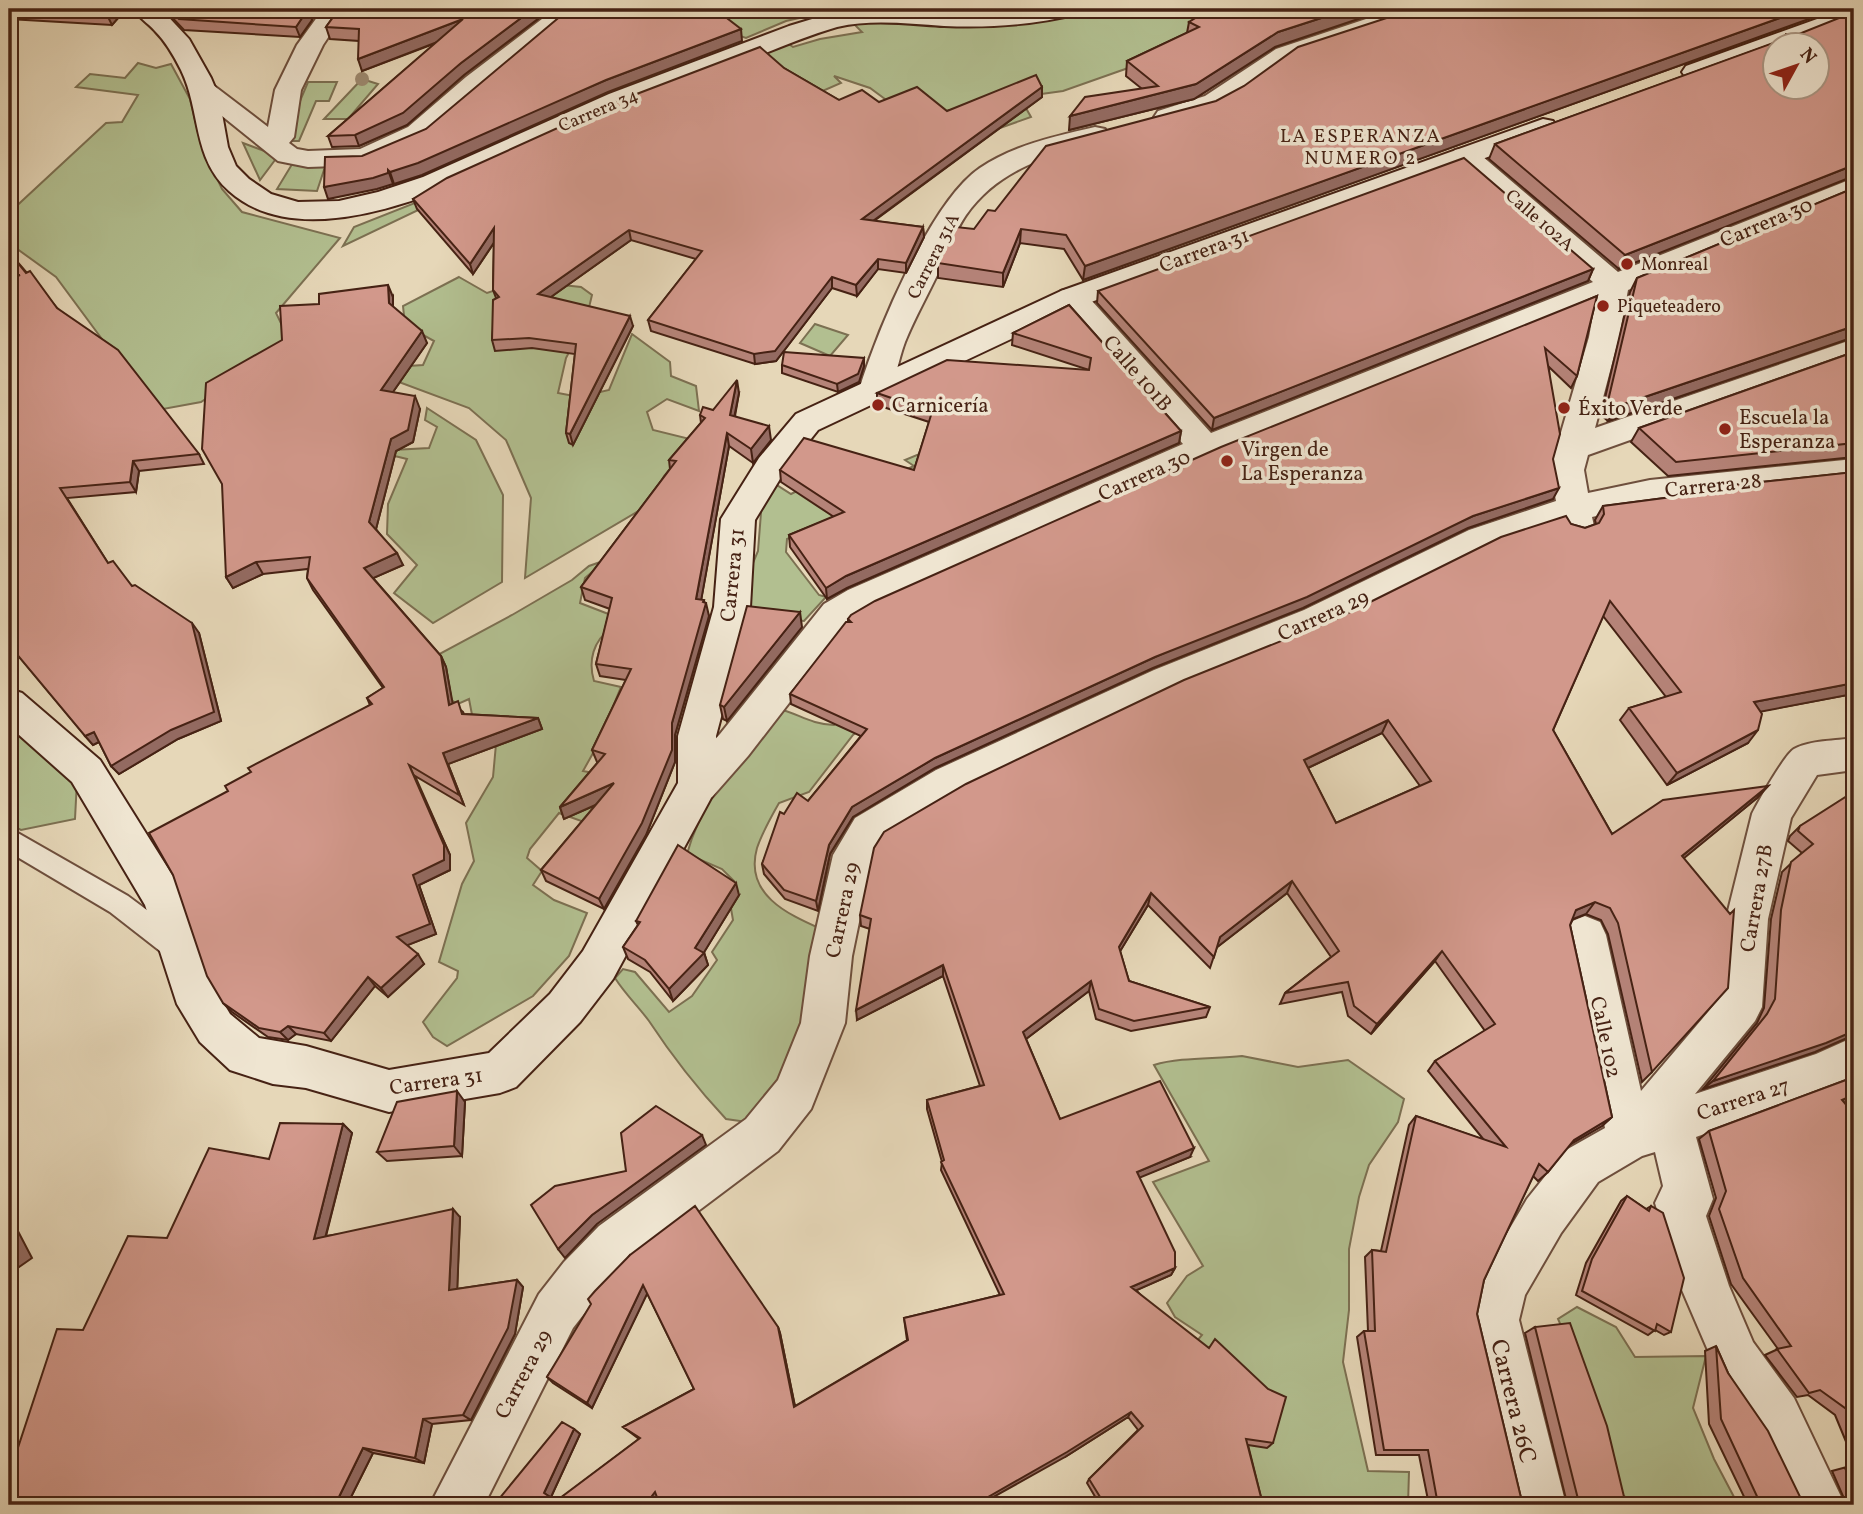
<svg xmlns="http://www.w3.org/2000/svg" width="1863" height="1514" font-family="Vollkorn,serif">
<rect width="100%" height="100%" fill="#e6d7b8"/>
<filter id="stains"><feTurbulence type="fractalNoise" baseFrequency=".00286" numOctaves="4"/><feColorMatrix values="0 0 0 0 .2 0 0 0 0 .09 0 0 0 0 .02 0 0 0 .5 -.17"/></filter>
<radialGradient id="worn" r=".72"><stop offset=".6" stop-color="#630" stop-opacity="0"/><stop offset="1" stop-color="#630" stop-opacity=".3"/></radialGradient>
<!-- green -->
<g fill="#b2bf90" stroke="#7c7052" stroke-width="2">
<path d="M658,9h594l-104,52 -85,30 -58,8 18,4 8,14 -65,23 -73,-35 -23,-17 -36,-12 7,7 -23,10 -159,15 127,-66 7,5 27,-8 42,-7 -23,-23 -53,12 -40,17z"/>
<path d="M138,63l18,5 15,-4 19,35 11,46 21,44 20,23 98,26 -64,75 14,29 -89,60 -54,10 -20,-39 -71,-96 -47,-34v-30l97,-90 16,-1 16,-27 -62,-8 14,-13 35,4z"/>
<path d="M362,79l16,5 -30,35h-24z"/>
<path d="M308,82h29l-8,19h-13l-17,40h-16z"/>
<path d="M243,143l35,13 -18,24z"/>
<path d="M294,161l60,6 -30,3 -7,21 -40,-2z"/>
<path d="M450,189l6,3 -113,54 11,-19z"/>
<path d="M459,277l28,16 37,-12 57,6 11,8 -6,25 -20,38 -8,35 21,4 30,-7 23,-56 38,28 1,14 25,10 3,25 -32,-12 -20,13 6,18 41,10 -30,36 -17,30 -122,72 6,-80 -25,-58 -37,-32 -105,-39 59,-4 11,-24 -29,-16 -2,-19z"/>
<path d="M815,324l33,11 -18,21 -30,-13z"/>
<path d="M427,408l49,32 27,55 -1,87 -69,41 -39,-30 23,-28 -30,-31 1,-30 19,-45 -33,-8 55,-3 8,-21 -12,-7z"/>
<path d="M924,452l34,19 -171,68 -1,13 33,43 7,2 -22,24 -55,-6 -2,-38 11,-26 4,-51 10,-18 19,12 10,-5h61l52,-23 -9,-6z"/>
<path d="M606,560l-21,18 -5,25 31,12v13c-18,13 -23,33 -17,53l27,6 -24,59 -14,25 21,4 -9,51 -36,-13 -29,36 -3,9 15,13 -9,14 21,15 33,13 -18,43 -36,40 -86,50 -14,-9 -10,-15 34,-44 1,-7 -19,-9 23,-78 12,-23 -8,-38 27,-46 3,-33 -23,-24 -4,-21 -11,5 -54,-31 108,-58 60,-35 17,-14z"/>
<path d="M849,700h50l-46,35 -44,57 -30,11c-8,14 -17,30 -22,45 -13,46 30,66 64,81l-4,64 -31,84 -32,46 -28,-4c-29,-31 -54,-63 -77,-98 -11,-15 -24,-27 -34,-43l8,-9 12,3 34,40 23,-16 25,-36 -5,-8 21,-32 -4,-23 5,-16 -12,-12 -35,-15c15,-56 55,-100 89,-146 24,6 33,16 58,17z"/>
<path d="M9,717l68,63 -2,39 -54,11 -12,-6z"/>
<path d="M1242,1056l56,11 50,-7 56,39 -6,23 -29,43 -10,32 -10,52v61l-6,52 25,109 41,1 -1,33h-151l-92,-126 37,-44 -27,-18 -8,-14 20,-27 16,-10 -50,-84 56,-21 -55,-96c26,-8 60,-6 88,-9z"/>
<path d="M1577,1307l39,20 19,30 71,-1 -13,52 21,51 20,38 -23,8h-13l-31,-5 -30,2 -16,-7 -30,-102 -33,-74z"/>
</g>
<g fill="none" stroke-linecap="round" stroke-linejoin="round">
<!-- lane casing -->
<g stroke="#6e4f3d" stroke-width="4">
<path id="lane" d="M9,828l119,68 59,44 4,9 -4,9 -9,3 -9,-3 -59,-46 -101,-60z"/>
</g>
<!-- street casing -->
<g stroke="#6e4f3d" stroke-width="4">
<g id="street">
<path d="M323,9h24l-24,36 -22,45 -7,47 -5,6 8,6 11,2 52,-2 48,-22 58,-50 89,-68h27l-154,130 -63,26 -57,2 -30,-6 -87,-70 4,-6 9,-2 9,2 55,42 7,-37 22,-45z"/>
<path d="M1396,9h36l-3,5 -135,45 -71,49 -56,17 -9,-2 -4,-6 4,-6 47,-15 71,-47z"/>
<path d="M1095,127l10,2 4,6 -4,6c-54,13 -106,27 -139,74 -11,16 -18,36 -26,54 -11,24 -25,48 -35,73 -7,18 -9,39 -19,56l-11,3 -11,-3 -5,-8c18,-58 71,-188 121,-222 34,-23 76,-32 115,-41z"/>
<path d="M1465,148l10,2 143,122 236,-94v18l-226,94 -9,47 -24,91 259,-89v21l-266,95 -4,15 4,23 62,-13 204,-21v24l-204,21 -58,13 2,9 -5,9 -12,4 -12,-4 -5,-9 -67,22 -163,82 -150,60 -216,104 -81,48 -11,17 -20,97 -7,67 -34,86 -33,42 -145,109 -35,36 -25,32 -89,177h-54l109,-211 25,-32 35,-36 147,-107 32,-39 23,-57 9,-67 23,-101 22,-37 81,-48 218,-100 150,-60 165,-80 87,-29 -6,-31 39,-133 6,-33 -378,152 -343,154 -24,14 -102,132 -36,41 -14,4 -14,-4 -6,-12 6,-12 36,-39 104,-130 24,-14 335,-146 -122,-139 -4,-7 4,-7 11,-3 11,3 128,142 382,-151 -138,-120 -4,-6 4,-6z"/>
<path d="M1854,738v32l-37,5 -26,43 -23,101 -6,88 -7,14 -60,73 121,-40 38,-17v43l-158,57 17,62 -7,17 23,70 24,56 41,56 51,107h-53l-34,-71 -39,-58 -37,-86 -27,-87 8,-17 -8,-34 -13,4 -44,26 -37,51 -36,62 -6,25 47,185h-52l-43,-185 7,-32 7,-17 42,-72 39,-49 39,-22 -41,-193 6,-13 15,-6 15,6 6,13 35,156 78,-92 7,-80 26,-105c6,-12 33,-60 42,-65 16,-9 42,-8 60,-11z"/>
</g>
</g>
<!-- secondary casing -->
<g stroke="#462214" stroke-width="4">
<g id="secondary">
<path d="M133,9h28l28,30 22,39 8,19 9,50 8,19 13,13 22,15 27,8 41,-1 39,-9 45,-15 186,-83 180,-68 43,-13 19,-4 118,2 112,-2 -3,5c-45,11 -88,14 -134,12 -36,-2 -71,-7 -107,1 -34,10 -66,24 -99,37 -41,15 -83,29 -124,47 -94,41 -292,163 -385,80 -37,-33 -28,-80 -48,-121 -7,-14 -15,-28 -26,-39 -7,-8 -17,-14 -22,-22z"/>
<path d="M1845,9h9v13l-63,24h-15v5l-72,27 -9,2 -9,-2 -4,-6 4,-6z"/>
<path d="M1543,119l10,2 4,6 -4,6 -470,172 -265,125 -35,44 -28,46 -5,87 -34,129 2,49 -105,194 -33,43 -64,65 -16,6 -111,19 -83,-24 -33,-4 -43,-14 -30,-28 -23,-38 -32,-99 -73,-123 -63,-56v-37l13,4 78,67 79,126 32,96 19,32 29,24 47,8 83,24 100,-17 61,-59 33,-43 95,-168v-47l36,-129 7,-88 38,-61 37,-44 265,-123z"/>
</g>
</g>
<!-- lane -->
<use href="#lane" fill="#efe5d1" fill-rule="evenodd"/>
<!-- street -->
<use href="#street" fill="#efe5d1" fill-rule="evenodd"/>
<!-- secondary -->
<use href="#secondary" fill="#efe5d1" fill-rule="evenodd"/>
</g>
<!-- trees -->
<circle fill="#9d896f" cx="362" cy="79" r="7"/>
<!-- wall -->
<g fill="#b58378" stroke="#462214" stroke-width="2" fill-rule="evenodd">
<path d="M9,9h117l-14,16 -103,-6z"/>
<path d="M164,9h144l4,11 -12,17 -116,-7z"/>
<path d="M339,9h212l-87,66 -57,50 -48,21 -27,1 -4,-11 108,-93 -74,28 -3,-30 -29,-2 -4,-12z"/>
<path d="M1758,9h77l-1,1 -751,270 -19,-31 -44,-6 -17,44 -65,-9v-15l57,-52 762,-200z"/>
<path d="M1189,22l86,25 -81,52 -125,31 72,-42 -15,-12 1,-15 60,-28z"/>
<path d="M1786,34h13l-180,235 -130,-110 6,-15 288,-104z"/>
<path d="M784,68l55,32 40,2 68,9 95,-24v10l-168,124 49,6 1,10 -18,36 -28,-4 -21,27 -25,-8 -56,73 -21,3 -104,-33 -3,-11 48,-61 -65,-19 -80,57 82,29 -60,119 -4,-2 -3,-10 9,-79 -43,-6 -37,3 -3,-11 4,-42 -3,-8 1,-47 -21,31 -56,-65 -4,-10z"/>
<path d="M1854,188v149l-246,84 -7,-6 29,-123 7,-14z"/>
<path d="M9,252l48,56 142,146 5,10 -65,7 -3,21 -69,6 41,65 24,23 67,47 22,88 -43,18 -59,35 -8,-8 -12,-24 -6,3 -75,-90 -9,5z"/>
<path d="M1593,269l-5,12 -376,149 -115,-127 1,-12z"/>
<path d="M1597,296l-20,80 -6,12 -22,-21 4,92v40l-85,29 -165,80 -150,60 -218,100 -82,49 -23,37 -12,57 -33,-12 -21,-25 -2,-10 22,-50 24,-13 53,-65 -70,-32 -1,-10 58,-72v-3z"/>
<path d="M393,297v10l34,36 -34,49 27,17 -7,33 -17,9 -20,78 27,36 -30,13 68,78 5,11 6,36 11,9 1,2 74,4 4,11 -94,35 16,41 -49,-29 35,79v15l-31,15 17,49 -29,11 17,19 -36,33 -13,-11 -44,55 -35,-7 -8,6 -20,-3 -36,-25 -9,-9 5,-212 142,-86 -3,-7 16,-10 -70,-98 -6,-12 1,-9 -45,5 -30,14 -7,-11z"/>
<path d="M1069,305l112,126 -2,12 -332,145 -20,11 -37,-52 -1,-12 45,-18 -53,-35 -1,-12h134l15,-48 -52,-17v-12l212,-23 -77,-25 1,-12z"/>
<path d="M1854,352v105l-186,19 -37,-34 8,-14z"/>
<path d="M864,358v8l-5,16 -21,10 -56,-19v-8z"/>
<path d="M739,393l-4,23 36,24 -18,23 -24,-17 -28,154 3,3 5,13 -34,119v27l-29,73 -42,74 -58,-28 -5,-11 55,-65 -32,14 -4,-12 38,-45h-1l-5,-12 34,-70 -26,-4 -4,-12 14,-55 -25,-9 -4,-13 89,-118 -1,-9 32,-37 -1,-8 13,-5z"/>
<path d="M1854,472l-1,222 -92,17 -13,32 -81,42 -47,-65 9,-12 37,-11 -63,-81 -50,114 59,104 156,-48 -11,12 -74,60 -31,214 -10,10 -34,-148 -7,-14 -15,-6 -13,5 -3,6 42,192 -10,9 -33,19 -21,27 -10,9 -5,-5 -49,104 -7,34 45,188 45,1 -42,-170 10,-6 91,178h-197l-10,-50h-43l-19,-118 7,-6h4l-3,-74 7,-7 9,1 28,-126 7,-9 68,24 -56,-69 7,-10 50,-30 -50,-70 -64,73 -23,-18 -6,-24 -62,12 5,-11 46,-36 -44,-64 -70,54 -7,21 -62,-63 -28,46 9,30 81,26 -4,10 -75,14 -35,-12 -7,-28 -63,48 34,80 130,38 -51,20 36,91 -4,7 -35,15 137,153 -6,5 -19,-3 15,60h-163l-13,-22 2,-4 49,-49 -10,-13 -63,40 -408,42 -4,6h-159l80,-76 6,5 -29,63 6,4 82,-62 -16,-12 71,-38 -47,-96 -55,115 -39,-25 -6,-6 83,-122 148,72 2,6 15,73 112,-66 -3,-22 96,-23 -59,-125 1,-8 -15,-53v-9l53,-14 -37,-110 -86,44 13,-91 -9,-3 -1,-11 476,-296 235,-95 14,4 11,-4 -1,-4 8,-14 100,-13 2,-5zM1382,733l38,53 -84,37 -28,-55z"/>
<path d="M802,627l-75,94 -4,-2 -3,-14z"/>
<path d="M1854,802l-39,250 -112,37 54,-66 7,-15 7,-89 11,-47 20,-19 -14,-12 2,-5 10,-10z"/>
<path d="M739,895l-35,57 4,13 -35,36 -23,-29 -22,-13 -5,-12 15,-22 -2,-4z"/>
<path d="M1854,1077v22l-10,4 10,11v347l-19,-46 -27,-20 -11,2 -32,-42 13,-6 -47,-65 -22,-68 7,-18 -17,-59 10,-8z"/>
<path d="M465,1102l-3,54 -75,5 -10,-9z"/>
<path d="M343,1124l9,9 -26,103 134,-19 -3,72 60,-9 6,7 -8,47 -44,86 -39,4 -8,39 -51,-10 -26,52h-338l74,-175 84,-92 102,-79z"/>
<path d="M1627,1196l19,13 5,-3 20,126 -7,3 -9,-5 -7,5 -72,-40 10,-32 35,-62z"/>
<path d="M1716,1346l12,27 75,130h43l-14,-32 22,-6v40h-106l-39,-81 -4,-73z"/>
</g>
<!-- shaded-wall -->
<g fill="#936a61" stroke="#462214" stroke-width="2">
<path d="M112,9h14l-14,16 -5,-10z"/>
<path d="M308,9l4,11 -12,17 -4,-10z"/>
<path d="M533,9h18l-87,66 -57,50 -48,21 -4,-11 106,-72z"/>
<path d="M1349,9h39l-113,38 -81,52 -125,31 1,-14 126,-32 82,-52z"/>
<path d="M1805,9h30l-1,1 -751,270 2,-14z"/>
<path d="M463,19l3,12 -104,40 -4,-12z"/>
<path d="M741,29l1,12 -134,51 -186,83 -28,9 -4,-12 216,-92z"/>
<path d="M1042,87v10l-180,132v-10z"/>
<path d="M1854,165v11l-235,93 6,-14z"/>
<path d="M388,170l5,14 -16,5 -49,10 -4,-12z"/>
<path d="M923,227l1,10 -18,36v-10z"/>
<path d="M494,228l3,10 -24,36 -3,-10z"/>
<path d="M1021,229l-1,14 -17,44v-14z"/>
<path d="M629,230l2,10 -90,64 -3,-10z"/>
<path d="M878,259v10l-21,27 -1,-11z"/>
<path d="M1593,269l-5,12 -376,149 2,-12z"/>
<path d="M832,277v11l-56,73 -21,3 -1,-10z"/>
<path d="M388,285l5,12v18l-4,-12z"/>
<path d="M630,316l3,10 -60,119 -3,-11z"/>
<path d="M1854,326v11l-246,84 7,-14z"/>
<path d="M422,331l5,12 -41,59 -5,-12z"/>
<path d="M864,358v8l-5,16 -21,10 -1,-8z"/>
<path d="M737,380l2,13 -7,35 -2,-13z"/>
<path d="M415,396l5,13 -7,33 -17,9 -21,82 -6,-11 22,-83z"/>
<path d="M769,426l2,14 -18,23 -2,-14z"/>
<path d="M1181,431l-2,12 -332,145 -20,11 -1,-11 20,-12z"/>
<path d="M727,433l2,13 -30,166 -3,-13z"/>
<path d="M133,461l6,10 -3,21 -6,-10z"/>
<path d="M1559,488l-6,11 -85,29 -165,80 -150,60 -218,100 -82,49 -23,37 -12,57 -2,-10 13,-56 23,-38 83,-49 220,-101 318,-141z"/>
<path d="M397,553l6,12 -34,15 -5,-12z"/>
<path d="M256,562l7,12 -30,14 -7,-11z"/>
<path d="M704,600l1,7 1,-4 3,13 -34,119v27l-29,73 -42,74 -5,-10 73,-176z"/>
<path d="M800,612l2,15 -75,94 -3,-14z"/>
<path d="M192,623l7,10 22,88 -43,18 -59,35 -8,-8z"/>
<path d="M10,646l8,9 -9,5v-13z"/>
<path d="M441,656l5,11 9,49 -6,-11z"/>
<path d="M1854,683l-1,11 -110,21 11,-13z"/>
<path d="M538,718l4,11 -94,35 16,41 -21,-52z"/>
<path d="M1388,720l-6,13 -83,39 5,-12z"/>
<path d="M1758,730l-10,13 -81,42 10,-12z"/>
<path d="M94,732l7,9 -8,4 -8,-9z"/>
<path d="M409,765l41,90v15l-31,15 17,49 -33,13 -6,-10 16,-62z"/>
<path d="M614,783l4,12 -54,24 -4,-12z"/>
<path d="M1768,786l-11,12 -85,70 10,-12z"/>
<path d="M1292,881l-5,12 -71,55 4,-11z"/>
<path d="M736,883l3,12 -36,59 1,-1 4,12 -35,36 -4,-12z"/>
<path d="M1151,893l-3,12 -32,53 3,-11z"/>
<path d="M1595,902l-9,12 -18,7 8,-11z"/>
<path d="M1442,951l-7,10 -64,73 6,-10z"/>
<path d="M418,954l6,10 -36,33 -7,-9z"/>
<path d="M943,965v11l-86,44 -1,-10z"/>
<path d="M368,977l7,9 -44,55 -7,-8z"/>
<path d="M1091,981l-2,10 -67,51 1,-10z"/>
<path d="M288,1026l8,8 -8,6 -8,-8z"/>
<path d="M1854,1031v4l-39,17 -112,37 10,-8z"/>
<path d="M9,1040l9,14 -9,10z"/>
<path d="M457,1091l8,11 -3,54 -8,-10z"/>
<path d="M1854,1095v4l-23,9 11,-8z"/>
<path d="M1612,1117l-10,9 -38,22 10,-8z"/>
<path d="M343,1124l9,9 -29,113 -9,-7z"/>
<path d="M9,1134l6,11 -6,4z"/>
<path d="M702,1135l4,10 -109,79 -32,34 -7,-9 34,-34z"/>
<path d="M1194,1148l-4,9 -56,23 3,-8z"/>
<path d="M453,1209l7,8 -3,80 -8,-7z"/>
<path d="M9,1214l23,44 -23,16z"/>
<path d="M1175,1268l-4,7 -43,19 3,-7z"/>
<path d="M517,1280l6,7 -8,47 -44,86 -8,-5z"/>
<path d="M643,1285l5,7 -56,116 -5,-5z"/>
<path d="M778,1327l2,6 16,79 -2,-5z"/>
<path d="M1131,1412l-3,5 -63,40 -86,48h-5z"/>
<path d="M423,1419l9,5 -8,39 -9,-5z"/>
<path d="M574,1429l6,5 -29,63 12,8 -19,-12z"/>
<path d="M363,1448l10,5 -26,52h-12z"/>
<path d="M655,1492l5,4 -7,9h-8z"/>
</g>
<!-- building -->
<g fill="#d2988b" stroke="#462214" stroke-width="2" fill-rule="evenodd">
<path d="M10,9h102l-5,6z"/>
<path d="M169,9h139l-12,18 -117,-8z"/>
<path d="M339,9h194l-72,54 -58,50 -48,22 -27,1 135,-117 -105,40 1,-30 -33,-2z"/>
<path d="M569,9h146l26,20 -135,51 -188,83 -28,9 -2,-2v3l-15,5 -49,9 1,-30 37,-1 64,-27z"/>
<path d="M1210,9h139l-71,23 -82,52 -126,32 15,-19 73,-11 -31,-25 72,-34 -10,-5z"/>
<path d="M1414,9h339l8,5 -1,-5h45l-720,257 -19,-31 -45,-6 -18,44 -65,-10 18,-36 18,2 14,-19 7,1 51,-65 170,-45 28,-15 54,-39z"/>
<path d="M1854,12v153l-229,90 -130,-111 289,-105 2,-5h13zM1775,46h42v42h-42z"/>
<path d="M760,47l24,21 55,32 23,-10 17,12 38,-15 30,24 89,-36 6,12 -180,132 61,8 -17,36 -28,-4 -22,26 -24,-8 -57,74 -21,3 -106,-34 54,-69 -73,-21 -91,64 92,22 -60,118 -4,-1 10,-89 -47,-6 -37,2 1,-40 6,-3 -6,-7 1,-62 -24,36 -57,-65 34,-21 166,-75z"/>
<path d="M1464,158l129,111 -379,149 -116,-127z"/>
<path d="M1854,188v138l-239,81 -7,-6 29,-123z"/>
<path d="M9,252l17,21 4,-2 27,37 61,42 81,104 -66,7 -3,21 -70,6 48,75 5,-2 19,25 3,-1 57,38 22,89 -43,18 -60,36 -17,-34 -9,4 -75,-90 -1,1v-367l11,-5 -11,1z"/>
<path d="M388,285l1,18 33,28 -41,59 34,6 -7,34 -17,9 -22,83 28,31 -33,15 77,88 8,49 9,-4 4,13 76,4 -95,35 16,42 -50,-30 35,80v15l-31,15 17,49 -33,13 21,17 -37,34 -13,-11 -44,56 -36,-7 -8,6 -21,-4 -36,-25 -16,-27 -34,-101 -24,-42 79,-42 -3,-5 26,-14 -3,-4 124,-64 -5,-6 17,-11 -77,-109 3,-21 -54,5 -30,15 -4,-93 -20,-35 4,-66 76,-43 -2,-34 39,-2v-10z"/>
<path d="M1597,296l-20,80 -32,-28 15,86 -7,25 6,29 -86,28 -166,81 -152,60 -220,101 -83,49 -23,38 -13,56 -32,-11 -22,-26 18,-52 4,2 13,-21 11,8 59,-72 -77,-35 56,-72h5l-3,-3 3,-4 24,-14 346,-154z"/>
<path d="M1069,305l112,126 -335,145 -20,12 -37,-53 55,-23 -64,-42 24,-32 110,32 18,-58 -55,-19 70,-33 142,10 2,-12 -78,-25z"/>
<path d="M784,352l80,6 -6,16 -21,10 -55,-19z"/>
<path d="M1854,352v91l-178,19 -37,-34z"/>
<path d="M737,380l-7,35 39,11 -18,23 -24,-16 -31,166 8,1 -1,2 3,1 -34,120v27l-30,73 -43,76 -58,-29 73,-87 -54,24 45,-53 -13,-4 39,-81 -35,-5 16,-66 -31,-11 95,-126 -7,-1 36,-42 -5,-3 3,-8 10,3z"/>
<path d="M1854,472v211l-100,19 8,12 -4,16 -81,43 -48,-65 52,-16 -71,-91 -57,129 59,104 51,-34 105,-14 -86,70 48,58 4,-4 -6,78 -76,84 -34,-149 -8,-15 -15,-6 -19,8 -6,15 42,192 -38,23 -26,32 -9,-8 -55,116 -7,34 45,188 57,1 -44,-176 35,-4 37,103 19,79h-188l-10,-55h-44l-20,-119h11l-3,-81 14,2 30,-136 90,31 -71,-86 60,-37 -53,-73 -65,73 -23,-18 -6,-24 -63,11 54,-42 -47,-70 -72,56 -6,20 -63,-64 -32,54 10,34 81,26 -76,14 -35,-12 -8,-28 -68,51 37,87 100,-38 34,67 -57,24 38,80v16l-44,19 78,61 6,-9 53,50 18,8 -13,46 -27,-4 17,66h-158l-16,-26 54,-53 -12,-14 -64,40 -93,53h-314l-5,-13 -10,13h-151l68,-83 12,7 -30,64 12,8 84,-63 -17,-11 71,-38 -51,-104 -56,118 -40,-26 44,-73 -3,-5 7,-8 35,-36 65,-49 83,121 16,80 114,-67 -4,-22 100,-24 -63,-132 3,-2 -17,-60 57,-15 -41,-120 -87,45 15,-91 -11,-4 14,-67 10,-16 82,-48 218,-104 152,-61 165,-82 65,-21 5,8 14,4 14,-5 5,-9 -1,-8 107,-14 -5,-4zM1388,720l43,61 -95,42 -32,-63z"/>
<path d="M747,606l53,6 -76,95 -4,-2z"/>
<path d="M1847,796l7,6v229l-28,12 -113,38 54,-67 8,-15 6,-89 10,-48 22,-18 -15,-13 2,-5z"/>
<path d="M678,845l58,38 -41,65 9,5 -35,36 -24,-29 -22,-13 17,-25 -4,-1z"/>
<path d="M1854,1077v18l-12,5 12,14v310l-5,-13 -29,-21 -11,3 -32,-44 14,-3 -48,-68 -24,-69 7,-18 -17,-60z"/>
<path d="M457,1091l-3,55 -77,6 20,-50z"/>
<path d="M656,1106l46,29 -110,80 -34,34 -27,-44 24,-19 71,-15 -5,-38z"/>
<path d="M280,1123l63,1 -29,115 139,-30 -4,81 68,-10 -9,48 -45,87 -40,4 -8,39 -52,-10 -28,57h-326v-30l48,-146 26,1 45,-94 39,2 42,-90 60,11z"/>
<path d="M1627,1196l22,15 2,-5 12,7 21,65 -13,54 -14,-8 -2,7 -73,-40 10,-32z"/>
<path d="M1716,1346l12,27 40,58 35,72 51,-1v3h-93l-40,-86z"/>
<path d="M1854,1465v22l-9,-19z"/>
</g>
<!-- markers -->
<g fill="#8f2418" stroke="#efe5d1" stroke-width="2.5">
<circle cx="1627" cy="264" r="7"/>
<circle cx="1603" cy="306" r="7"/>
<circle cx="878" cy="405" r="7"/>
<circle cx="1564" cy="408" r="7"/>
<circle cx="1725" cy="429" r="7"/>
<circle cx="1227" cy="461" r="7"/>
</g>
<g text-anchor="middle" stroke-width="7" stroke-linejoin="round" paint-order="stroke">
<!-- far-street labels -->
<g font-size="18" fill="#462214" stroke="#efe5d1">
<text transform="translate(598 110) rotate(-23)" y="6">Carrera 34</text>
<text transform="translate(1540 220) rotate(41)" y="6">Calle 102A</text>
<text transform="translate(933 256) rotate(-63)" y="6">Carrera 31A</text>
</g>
<!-- far-poi labels -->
<g font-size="18" fill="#462214" stroke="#efe5d1" text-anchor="start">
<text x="1641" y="270">Monreal</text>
<text x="1617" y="312">Piqueteadero</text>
</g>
<!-- far-neighbourhood labels -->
<g font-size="19" letter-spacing="2" fill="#462214" stroke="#efe5d1">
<text x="1361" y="142">LA ESPERANZA<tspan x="1361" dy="22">NUMERO 2</tspan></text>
</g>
<!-- street labels -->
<g font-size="21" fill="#462214" stroke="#efe5d1">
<text transform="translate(1766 222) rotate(-23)" y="7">Carrera 30</text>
<text transform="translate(1204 250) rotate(-20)" y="7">Carrera 31</text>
<text transform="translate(1138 373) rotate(49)" y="7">Calle 101B</text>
<text transform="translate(1144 475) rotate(-24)" y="7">Carrera 30</text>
<text transform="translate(1713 485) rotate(-6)" y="7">Carrera 28</text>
<text transform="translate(732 575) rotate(-84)" y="7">Carrera 31</text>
<text transform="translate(1323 615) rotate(-24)" y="7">Carrera 29</text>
<text transform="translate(1756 898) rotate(-80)" y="7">Carrera 27B</text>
<text transform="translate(842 910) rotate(-78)" y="7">Carrera 29</text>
<text transform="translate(1606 1037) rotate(78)" y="7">Calle 102</text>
<text transform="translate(436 1081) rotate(-8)" y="7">Carrera 31</text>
<text transform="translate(1743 1099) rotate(-18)" y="7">Carrera 27</text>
<text transform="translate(523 1374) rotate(-62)" y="7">Carrera 29</text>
</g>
<!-- poi labels -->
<g font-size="21" fill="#462214" stroke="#efe5d1" text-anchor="start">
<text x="892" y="412">Carnicería</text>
<text x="1578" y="415">Éxito Verde</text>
<text x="1739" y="424">Escuela la<tspan x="1739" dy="24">Esperanza</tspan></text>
<text x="1241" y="456">Virgen de<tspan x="1241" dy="24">La Esperanza</tspan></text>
</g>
<!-- near-street labels -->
<g font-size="24" fill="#462214" stroke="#efe5d1">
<text transform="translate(1514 1401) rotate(76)" y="8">Carrera 26C</text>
</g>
</g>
<!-- margin -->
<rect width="1863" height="1514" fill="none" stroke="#e6d7b8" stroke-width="35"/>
<rect x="10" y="10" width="1842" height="1493" fill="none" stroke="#462214" stroke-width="3.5"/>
<rect x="18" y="18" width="1828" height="1479" fill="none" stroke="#462214" stroke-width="2"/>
<!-- north arrow -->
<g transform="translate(1796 66) rotate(50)"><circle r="33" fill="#efe5d1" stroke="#ab9785" stroke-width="2"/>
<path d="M0-5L12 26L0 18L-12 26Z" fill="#8f2418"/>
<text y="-10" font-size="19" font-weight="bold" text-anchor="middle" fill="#462214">N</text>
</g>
<rect width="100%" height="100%" filter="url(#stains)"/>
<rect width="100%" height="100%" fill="url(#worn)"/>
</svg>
